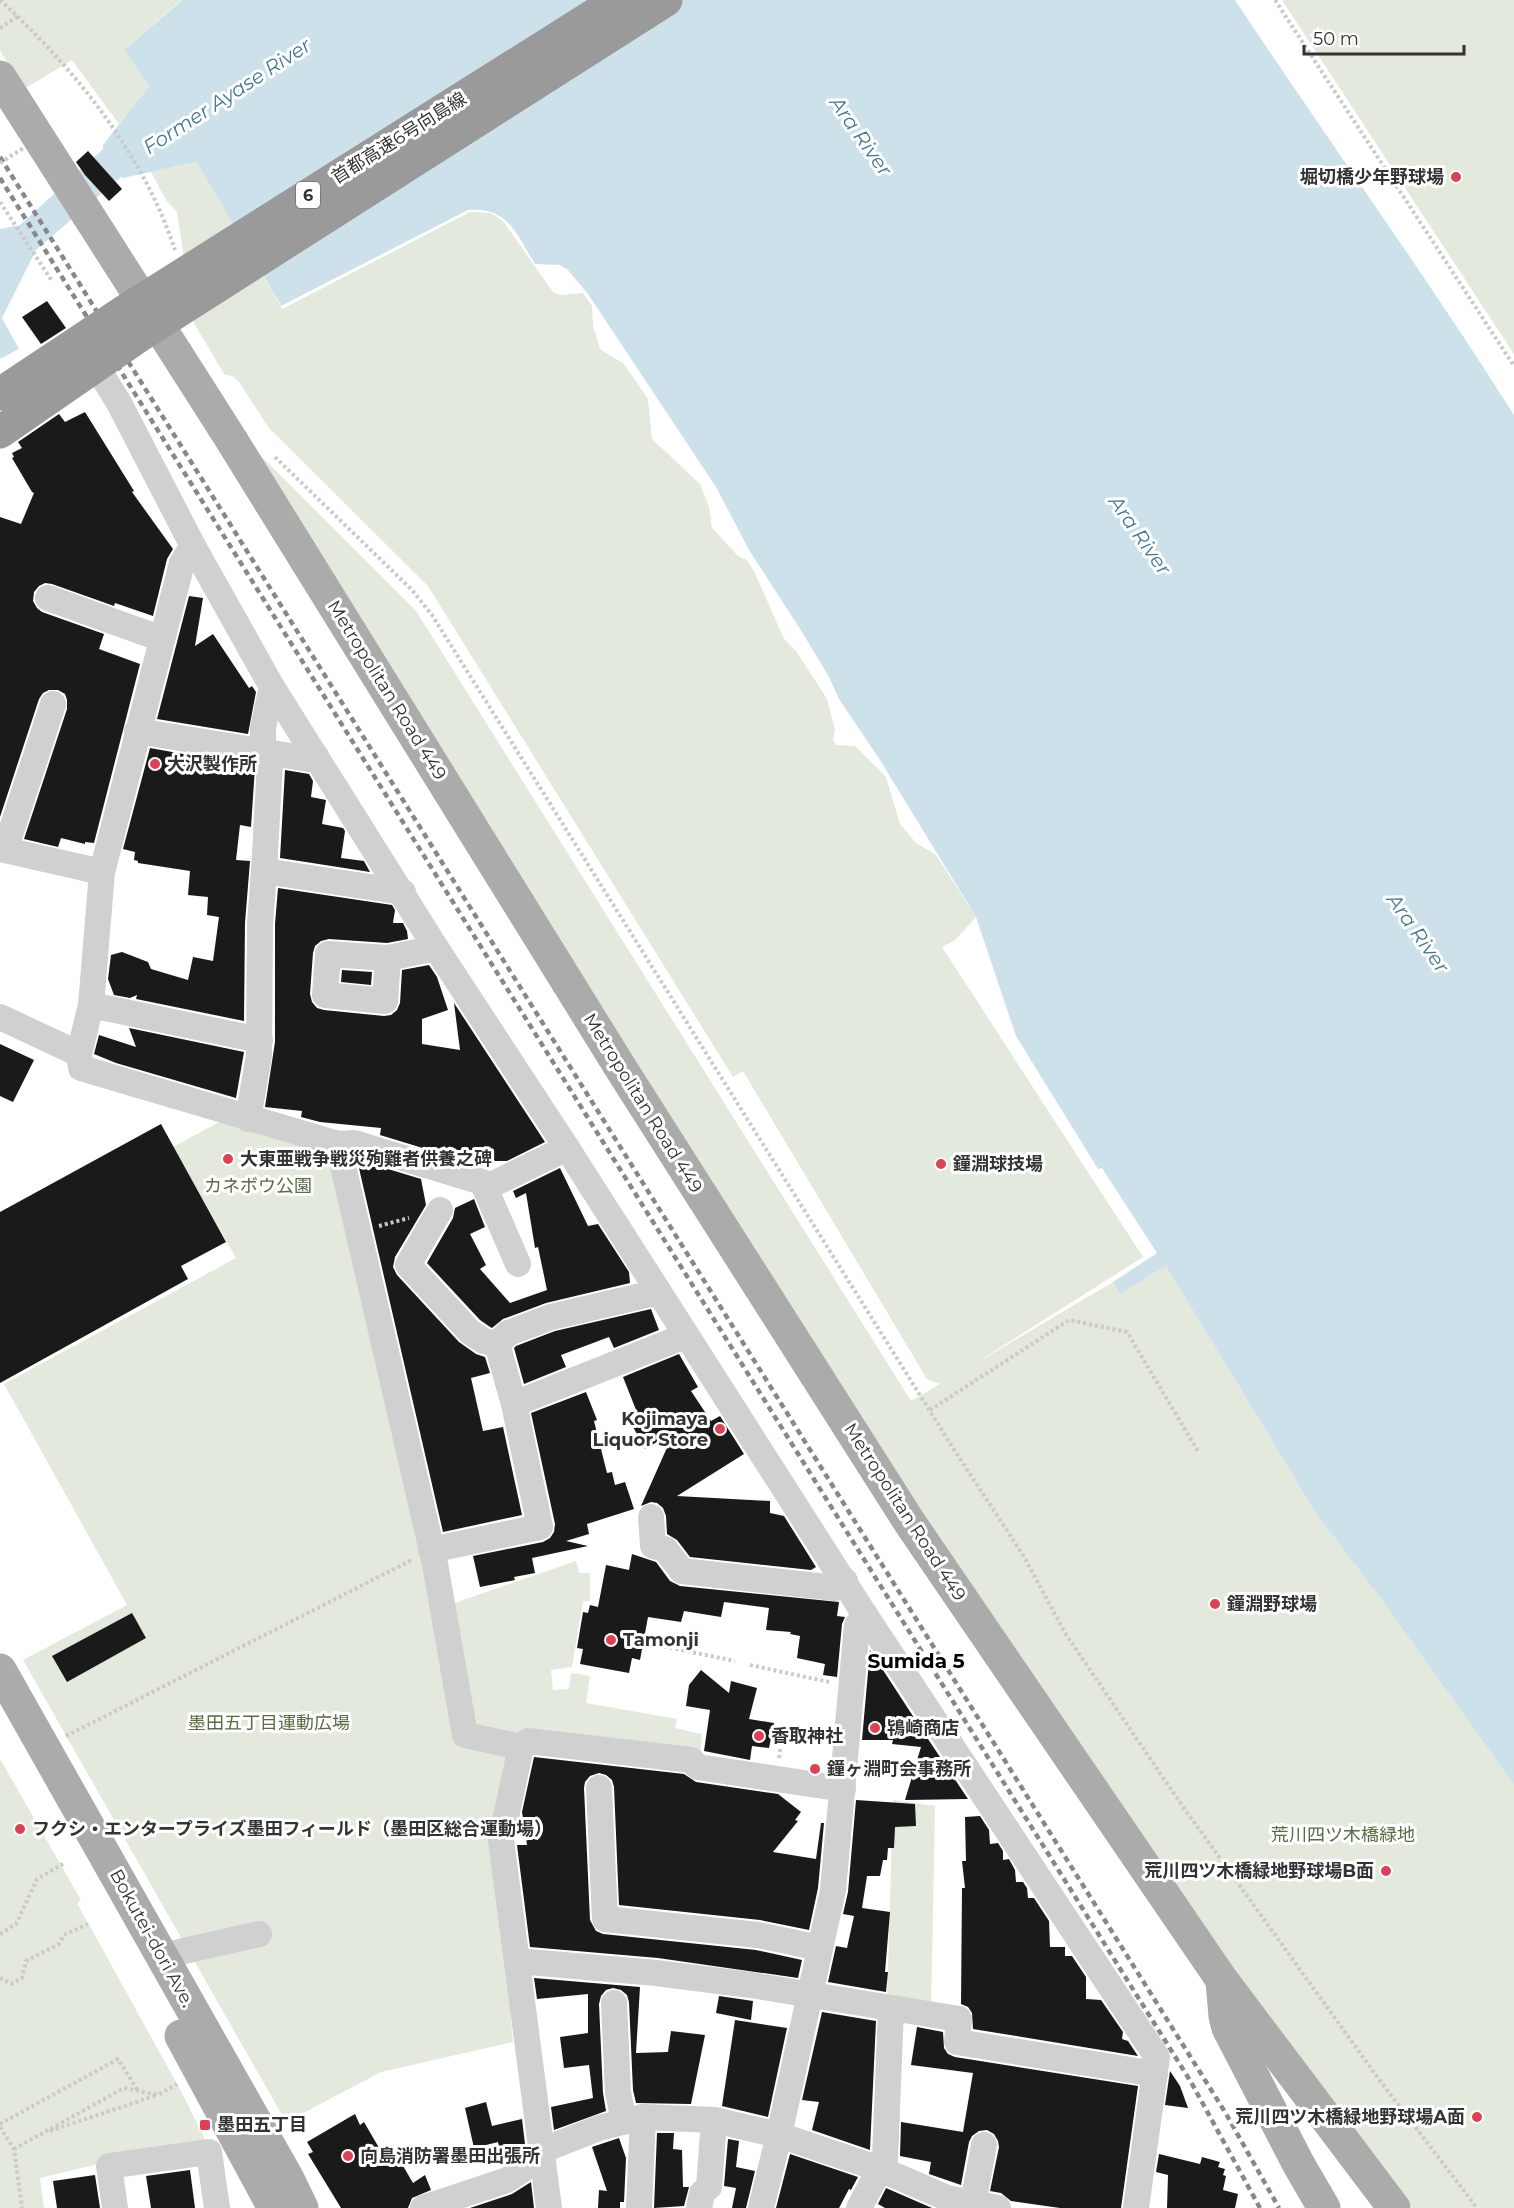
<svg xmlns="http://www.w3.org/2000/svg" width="1514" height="2208" font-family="Montserrat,'Noto Sans JP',sans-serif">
<rect width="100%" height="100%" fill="#fff"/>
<!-- green -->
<g fill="#e3e9dc">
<path d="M0,0h181l-57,50 25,36 -30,38 -47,-64 -48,29 -24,-38z"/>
<path d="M1282,0h232v354z"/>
<path d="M198,162l84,147 188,-97 21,1 12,8 50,71 7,3 23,-2 9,13 1,20 7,23 24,15 24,35 4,40 48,45 9,23 3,21 26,28 9,4 7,11 30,68 12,12 31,48 8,31 -2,10 3,5 19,1 31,31 14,47 16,19 20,12 40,62 -21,23 -13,7 201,310 -172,109 142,-84 7,12 46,-28 149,246 66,87 133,186v423h-102l-195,-257 -353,-521 -615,-986 167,167 495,790 29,-17 -13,-5 -184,-308 -10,6 -305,-491 -159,-158 -30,-46 -5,-5 -10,-3 -30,-51 -17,-111 -11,-12 -15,-28z"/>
<path d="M223,1120l107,31 119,527 7,62 56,14 -18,83 19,205 -132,30 -95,50 -263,-462 104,-55 -123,-221 232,-126 -63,-111z"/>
<path d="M576,1561l3,12h11v28h-7l-11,66 -21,3 2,20 16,-1 2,-16 19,3 -4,27 91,16 -2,9 27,6 -2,24 -228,-28 -23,-125z"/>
<path d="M0,1759l81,141 -4,3 105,190 26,52 -76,11 -92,22 4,30h-44z"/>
<path d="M893,1800l42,6 -4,204 -44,-8z"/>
</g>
<!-- water -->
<path fill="#cde1ea" d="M182,0h1053c92,139 190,274 279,415v1370l-133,-186 -66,-87 -149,-246 -46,28 -7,-12 44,-29 -55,-85 -4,1 -82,-133 -40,-119 -96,-157 -41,-61 -10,-22 -27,-45 -53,-82 -33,-63 -128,-193 -21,-25 -8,-4 -24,-1c-19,-30 -26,-57 -67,-54l-187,96 -84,-144 -74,16 -2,-1 -85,73 -34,68 17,31 -19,10v-130l20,-4 83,-76v-4l46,-59 -25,-36z"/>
<!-- building -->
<g fill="#1a1a1a">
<path d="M88,151l34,38 -13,12 -24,-26 -9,-13z"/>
<path d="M47,301l19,27 -25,16 -19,-27z"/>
<path d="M85,412l49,79 -2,1 41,57 -6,10 -14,57 -38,-13 -1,3 -62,-22 -7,-1 -6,3 -5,6 -1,9 4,7 5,4 62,22 -5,15 41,15 -46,179 -9,-1v2l-24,-6 -3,9 -34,-8 43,-130v-9l-2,-6 -7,-4h-9l-6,3 -4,6 -39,118v-300l21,7 13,-31 -2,-1 -20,-34 2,-1 -2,-4 10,-5 -4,-6 41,-28 6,8z"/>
<path d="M189,596l14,2 -8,48 18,-12 36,54 3,-2 4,6 -8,42 -91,-15z"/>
<path d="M150,748l105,19 -4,60 -11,-2 -4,35 14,1 -5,62 -1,98 -108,-22 1,-4 -7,3 -16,-3 -6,-16 3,-24 11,-3 26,10 3,7 37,11 5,-23 20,4 6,-44 -12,-2 1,-18 -20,-2 2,-24 -52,-8v-2l-4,-1 1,-8 -12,-3z"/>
<path d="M285,770l24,4 4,7 -2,16 15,3 -4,24 21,4 2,3 -4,27 23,3 6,11 -90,-14z"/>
<path d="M278,888l114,17 3,5 -2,13h10l4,8 1,8 -21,4 -58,-4 -8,2 -6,5 -2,7 -3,41 2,8 5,6 7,2 60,6 7,-1 6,-5 3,-7 2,-33 27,-5 8,12 11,33 -26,9v25l38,6 -6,-47 91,139 -38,19h-23v-3l-32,-1 -72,-22 1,-7 -61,-6 -19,-5 1,-6 -37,-4 10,-65v-118z"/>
<path d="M342,970l30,2 -1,13 -30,-3z"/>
<path d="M129,1028l115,24 -8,46 -120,-35 -22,-9 5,-19 37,12z"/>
<path d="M0,1044l34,16 -21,42 -13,-6z"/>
<path d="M161,1124l65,118 -45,24 7,13 -188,104v-171z"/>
<path d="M365,1162l56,17 5,26 -31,52 -2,10 4,8 62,67 17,12 9,3 5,16 -19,5 12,53 20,-4 19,88 -79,17 -85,-368z"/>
<path d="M560,1168l28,58 10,-2 31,48 1,11 -84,20 -43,16 -11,9 -2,-1 -10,-7 -53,-57 26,-45 2,-10 19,-9 11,28 -15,7 16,31 -6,4 30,34 37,-13 -9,-43 -3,1 -9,-55 -10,5 -3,-7z"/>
<path d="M651,1309l8,21 -45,18 -5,-11 -48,18 5,12 -42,17 -10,-36 2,-2 39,-15z"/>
<path d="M679,1354l19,33 -7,4 20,30 9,-5 24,38 -67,42 93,5v12l14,3 32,51 -5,3 -121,-13 -13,-17 -10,-6 -1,-18 -3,-8 -6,-5 -6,-1 -10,4 33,-74 -29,17 -13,-24 8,-5 -17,-43z"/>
<path d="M586,1392l11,28 -3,1 13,52 5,-1 3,13 10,-3 9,27 -47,15 2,10 -23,7 22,5 -56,12 3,15 -21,4 1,3 -35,7 -7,-31 70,-14 7,-4 4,-6 1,-8 -24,-111z"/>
<path d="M632,1554l24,8 14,19 10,5 159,16 -2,14 8,1 -3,7 -5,53 -14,-2 2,-11 -28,-6 3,-22 -10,-2 1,-2 -25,-2 3,-22 -45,-6 -3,15 -37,-6 -3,11 -33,-5 -8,43 -8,-2 -3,15 -49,-9 3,-15 -6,-1 6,-36 5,1 2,-8 8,2 8,-42 23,5z"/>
<path d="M132,1613l14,25 -79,44 -15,-26z"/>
<path d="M870,1650l52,80 46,69 -63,1 16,-53 -29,-3 1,-4h-31z"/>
<path d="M701,1670l28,23 2,-12 26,7 -8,31 25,4 -5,25 -17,-2 -2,14 -46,-9 6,-41 -24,-4 3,-21z"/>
<path d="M534,1757l150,17 12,8 82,12 23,18 -6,8 3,1 -25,31 43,7 5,-36h3l-6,65 -9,42 -49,-10 -141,-15 -5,-118 -2,-7 -6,-5 -7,-2 -9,3 -5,6 -1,6 6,132 6,11 7,3 153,16 46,10 -4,18 -140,-20 -128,-11 -13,-102h10l-5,-33z"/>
<path d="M856,1800l59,4 1,22 -21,1 -1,21h-6l-1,12h-4l-3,16h-13l-5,32 28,4 -5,60h3l-2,20 -58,-10 8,-36 11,2 7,-32 -11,-2 5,-22z"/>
<path d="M980,1816l9,14 1,14 8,-1 5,8v9l6,-1 6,11 1,12h7l4,6 1,10h6l15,23 1,26h15v9h7l14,21v22l15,1 22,32 -1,7 6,2 10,15 -165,-27 -1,-16 -4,-6 -7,-3 1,-116h3l-3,-27h4l-1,-44z"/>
<path d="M534,1978l106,9 -4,66 32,-1 3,-21 34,4 -14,69 -55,-1 -3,-13 -4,-88 -2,-7 -6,-5 -8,-2 -7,2 -5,6 -2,8 4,89 3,18 -52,19 -3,-23 42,-9 -4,-33 -25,3 -4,-31 28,-4v-39l-51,5z"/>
<path d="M719,1996l34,5 -2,19 -35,-7z"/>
<path d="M822,2012l54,9 -6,129 -58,-20 7,-28 -17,-2z"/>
<path d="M735,2020l52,8 -19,89 -46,-11z"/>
<path d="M917,2027l26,5 1,16 4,6 7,3 183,29 -17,122h-61l-49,-7 -10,-8 -11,-2 9,-44 -1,-6 -4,-7 -7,-4 -8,1 -7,5 -3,6 -8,43 -32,-11 2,-12 -31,-6 1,-34 62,10 10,-59 -62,-8z"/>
<path d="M1170,2071l10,15 8,22 -23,-3z"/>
<path d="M486,2102l6,24 30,-7 3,25 -9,2 1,3 -17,3 -2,-10 -24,6 -9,-40z"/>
<path d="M355,2114l5,11 4,-3 25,43 10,-6 14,24 12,-8 6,15 -19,8 -4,10h-67l-33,-54 5,-2 -6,-10z"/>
<path d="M657,2133h17l-1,16 9,1 1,37h6l-5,19 -30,2z"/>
<path d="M619,2138l7,20 -2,44h-4v6h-22l1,-18 8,1 -15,-44z"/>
<path d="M728,2139l11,2 -3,26 19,4 -9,37h-14l4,-20 -12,-2z"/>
<path d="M790,2154l68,23 -7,13 -2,-1 -10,19h-63z"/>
<path d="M1159,2154l41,10 2,-7 18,5 -2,5 7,2 -2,6 3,1 -3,14 15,4 -3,14h-68l1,-33 -12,-3z"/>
<path d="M190,2170l5,38h-44l-5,-32z"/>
<path d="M95,2175l5,33h-43l-4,-27z"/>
<path d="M531,2182l3,26h-64l42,-14z"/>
<path d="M886,2188l46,20h-47l-7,-4z"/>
</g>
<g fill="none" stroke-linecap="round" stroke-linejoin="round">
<!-- path -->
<g stroke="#cacaca" stroke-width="4" stroke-dasharray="3 3" stroke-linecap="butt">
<path d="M0,0c74,68 143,153 175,250"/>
<path d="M1275,0l239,366"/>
<path d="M0,28l18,-12"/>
<path d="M0,202l52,79"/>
<path d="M275,457l137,133 20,25 521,833 70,107 42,78 116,171 197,274 99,130"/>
<path d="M379,1226l30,-8"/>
<path d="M930,1410l139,-90 58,12 72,121"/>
<path d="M652,1644l83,17"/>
<path d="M750,1665l79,17"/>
<path d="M774,1731l52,6"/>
<path d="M66,1736l346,-176"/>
<path d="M779,1758l3,-26"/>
<path d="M0,1934l16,-10 21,-45 26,-15"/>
<path d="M0,1978l11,6 11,-6 4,-17 33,-17 5,-9 24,-11"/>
<path d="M0,2124l118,-65 20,32"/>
<path d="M0,2127l14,22 8,59"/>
<path d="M50,2131l107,-36"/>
<path d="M14,2149l110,-61 34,7 19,-11"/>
</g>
<!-- minor -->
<g stroke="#d0d0d0" stroke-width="26">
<path d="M85,353h3l31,50 74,143 79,141 164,261 131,200 298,467 292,442 -21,151"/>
<path d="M48,598l114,41"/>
<path d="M137,731l172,28 7,-3"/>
<path d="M0,849l102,23"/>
<path d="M5,850l48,-146"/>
<path d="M264,871l6,-109 -7,-9v-25l9,-41"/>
<path d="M388,958l-3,43 -60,-6 3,-41 60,4 48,-10"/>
<path d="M91,1005l169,35"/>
<path d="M0,1017l79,37 2,14 257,76 16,-1 128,39 3,6 82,-40"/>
<path d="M79,1054l12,-49 11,-133 80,-309 11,-17"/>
<path d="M248,1119l11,-64 1,-132 4,-52 139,21"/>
<path d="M338,1144l97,420 30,171 56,12 -20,93 48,368"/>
<path d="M485,1188l33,76"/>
<path d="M440,1210l-32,55 62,67 14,9 13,3"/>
<path d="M497,1344l11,-11 43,-16 108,-25"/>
<path d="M514,1404l171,-68"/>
<path d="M651,1517l2,29 12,3 17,22 154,17 9,-7"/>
<path d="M431,1550l109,-23 -26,-123 -17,-60"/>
<path d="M521,1747l7,-6 163,19 7,7 145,22"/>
<path d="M599,1788l6,131 153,16 62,13"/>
<path d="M162,1956l97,-22"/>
<path d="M517,1961l139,12 95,12 208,34 -2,23 198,32"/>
<path d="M614,2003l4,89 6,30"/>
<path d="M973,2203l11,-58"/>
<path d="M115,2208l-6,-42 100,-14 8,56"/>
<path d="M423,2208l84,-28 35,-23 6,-9 51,-20 44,-11 71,3 65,15 101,34 67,29 51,10"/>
<path d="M639,2208l4,-91"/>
<path d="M699,2208l3,-15 7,-6 5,-67"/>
<path d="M761,2208l18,-73 54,-245 24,-265 8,-10"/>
<path d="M859,2208l26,-49 6,-150"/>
</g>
<!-- major -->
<g stroke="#ababab" stroke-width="33">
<path d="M0,77l229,359 391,631 290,456 312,457 172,228"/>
<path d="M0,1670l288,509 14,29"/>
<path d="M1222,1982l3,34 3,12 71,137 25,43"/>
<path d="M181,2036l93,172"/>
</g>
<!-- rail -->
<g stroke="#888" stroke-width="4.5" stroke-dasharray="6 4.5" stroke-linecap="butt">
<path d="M0,157l1225,1955 54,96"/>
<path d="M0,178l1191,1904 69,126"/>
</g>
<!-- path-bridge -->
<path stroke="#cacaca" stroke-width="4" stroke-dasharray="3 3" stroke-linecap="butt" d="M0,163l25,-16"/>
<!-- highway-bridge -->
<g stroke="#9a9a9a" stroke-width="33">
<path d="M0,394l125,-83 493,-311"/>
<path d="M0,432l142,-98 524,-334"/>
</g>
</g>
<!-- markers -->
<g fill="#de4056" stroke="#fff" stroke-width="2">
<circle cx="1456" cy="177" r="6"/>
<circle cx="155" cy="764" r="6"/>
<circle cx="228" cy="1159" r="6"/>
<circle cx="941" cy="1164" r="6"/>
<circle cx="720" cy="1429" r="6"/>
<circle cx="1215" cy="1604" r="6"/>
<circle cx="611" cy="1640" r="6"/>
<circle cx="875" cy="1728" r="6"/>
<circle cx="759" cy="1736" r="6"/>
<circle cx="815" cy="1769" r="6"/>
<circle cx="20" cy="1829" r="6"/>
<circle cx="1386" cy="1871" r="6"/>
<circle cx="1477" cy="2117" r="6"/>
<rect x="199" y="2119" width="12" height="12" rx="3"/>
<circle cx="348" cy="2156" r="6"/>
</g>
<g text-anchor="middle" stroke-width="6" stroke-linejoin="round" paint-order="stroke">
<!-- shield labels -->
<rect fill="#fff" stroke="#707070" stroke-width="1.5" x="296" y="182" width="24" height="26" rx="4.5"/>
<g font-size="16" font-weight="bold" fill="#333">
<text x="308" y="201">6</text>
</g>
<!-- street labels -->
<g font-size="18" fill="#333" stroke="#fff">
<text transform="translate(399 138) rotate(-32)" y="6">首都高速6号向島線</text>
<text transform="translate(387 690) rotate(58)" y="6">Metropolitan Road 449</text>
<text transform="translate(643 1103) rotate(58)" y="6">Metropolitan Road 449</text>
<text transform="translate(905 1512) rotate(57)" y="6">Metropolitan Road 449</text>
<text transform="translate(152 1938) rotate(61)" y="6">Bokutei-dori Ave.</text>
</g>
<!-- poi labels -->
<g font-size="18" font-weight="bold" fill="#333" stroke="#fff" text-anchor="start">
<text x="1444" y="183" text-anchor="end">堀切橋少年野球場</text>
<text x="167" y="770">大沢製作所</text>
<text x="240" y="1165">大東亜戦争戦災殉難者供養之碑</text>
<text x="953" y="1170">鐘淵球技場</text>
<text x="708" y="1425" text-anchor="end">Kojimaya<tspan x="708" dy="21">Liquor Store</tspan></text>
<text x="1227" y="1610">鐘淵野球場</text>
<text x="623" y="1646">Tamonji</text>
<text x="887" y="1734">鴇崎商店</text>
<text x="771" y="1742">香取神社</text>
<text x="827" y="1775">鐘ヶ淵町会事務所</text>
<text x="32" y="1835">フクシ・エンタープライズ墨田フィールド（墨田区総合運動場）</text>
<text x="1374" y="1877" text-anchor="end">荒川四ツ木橋緑地野球場B面</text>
<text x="1465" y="2123" text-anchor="end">荒川四ツ木橋緑地野球場A面</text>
<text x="217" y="2131">墨田五丁目</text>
<text x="360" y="2162">向島消防署墨田出張所</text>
</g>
<!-- park labels -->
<g font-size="18" fill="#586d41" stroke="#fff">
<text x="258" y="1192">カネボウ公園</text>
<text x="269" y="1729">墨田五丁目運動広場</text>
<text x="1343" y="1841">荒川四ツ木橋緑地</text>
</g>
<!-- water labels -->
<g font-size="20" font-style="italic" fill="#437992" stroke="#fff">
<text transform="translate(227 96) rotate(-33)" y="7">Former Ayase River</text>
<text transform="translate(861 136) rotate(55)" y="7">Ara River</text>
<text transform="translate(1140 535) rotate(55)" y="7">Ara River</text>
<text transform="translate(1418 933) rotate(55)" y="7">Ara River</text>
</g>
<!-- neighbourhood labels -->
<g font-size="20" font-weight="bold" fill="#000" stroke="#fff">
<text x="916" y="1668">Sumida 5</text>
</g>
</g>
<!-- scale -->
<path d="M1304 45v9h160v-9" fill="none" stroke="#333333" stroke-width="3"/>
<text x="1313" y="45" font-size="18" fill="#333333" stroke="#ffffff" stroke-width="4.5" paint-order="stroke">50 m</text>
</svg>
